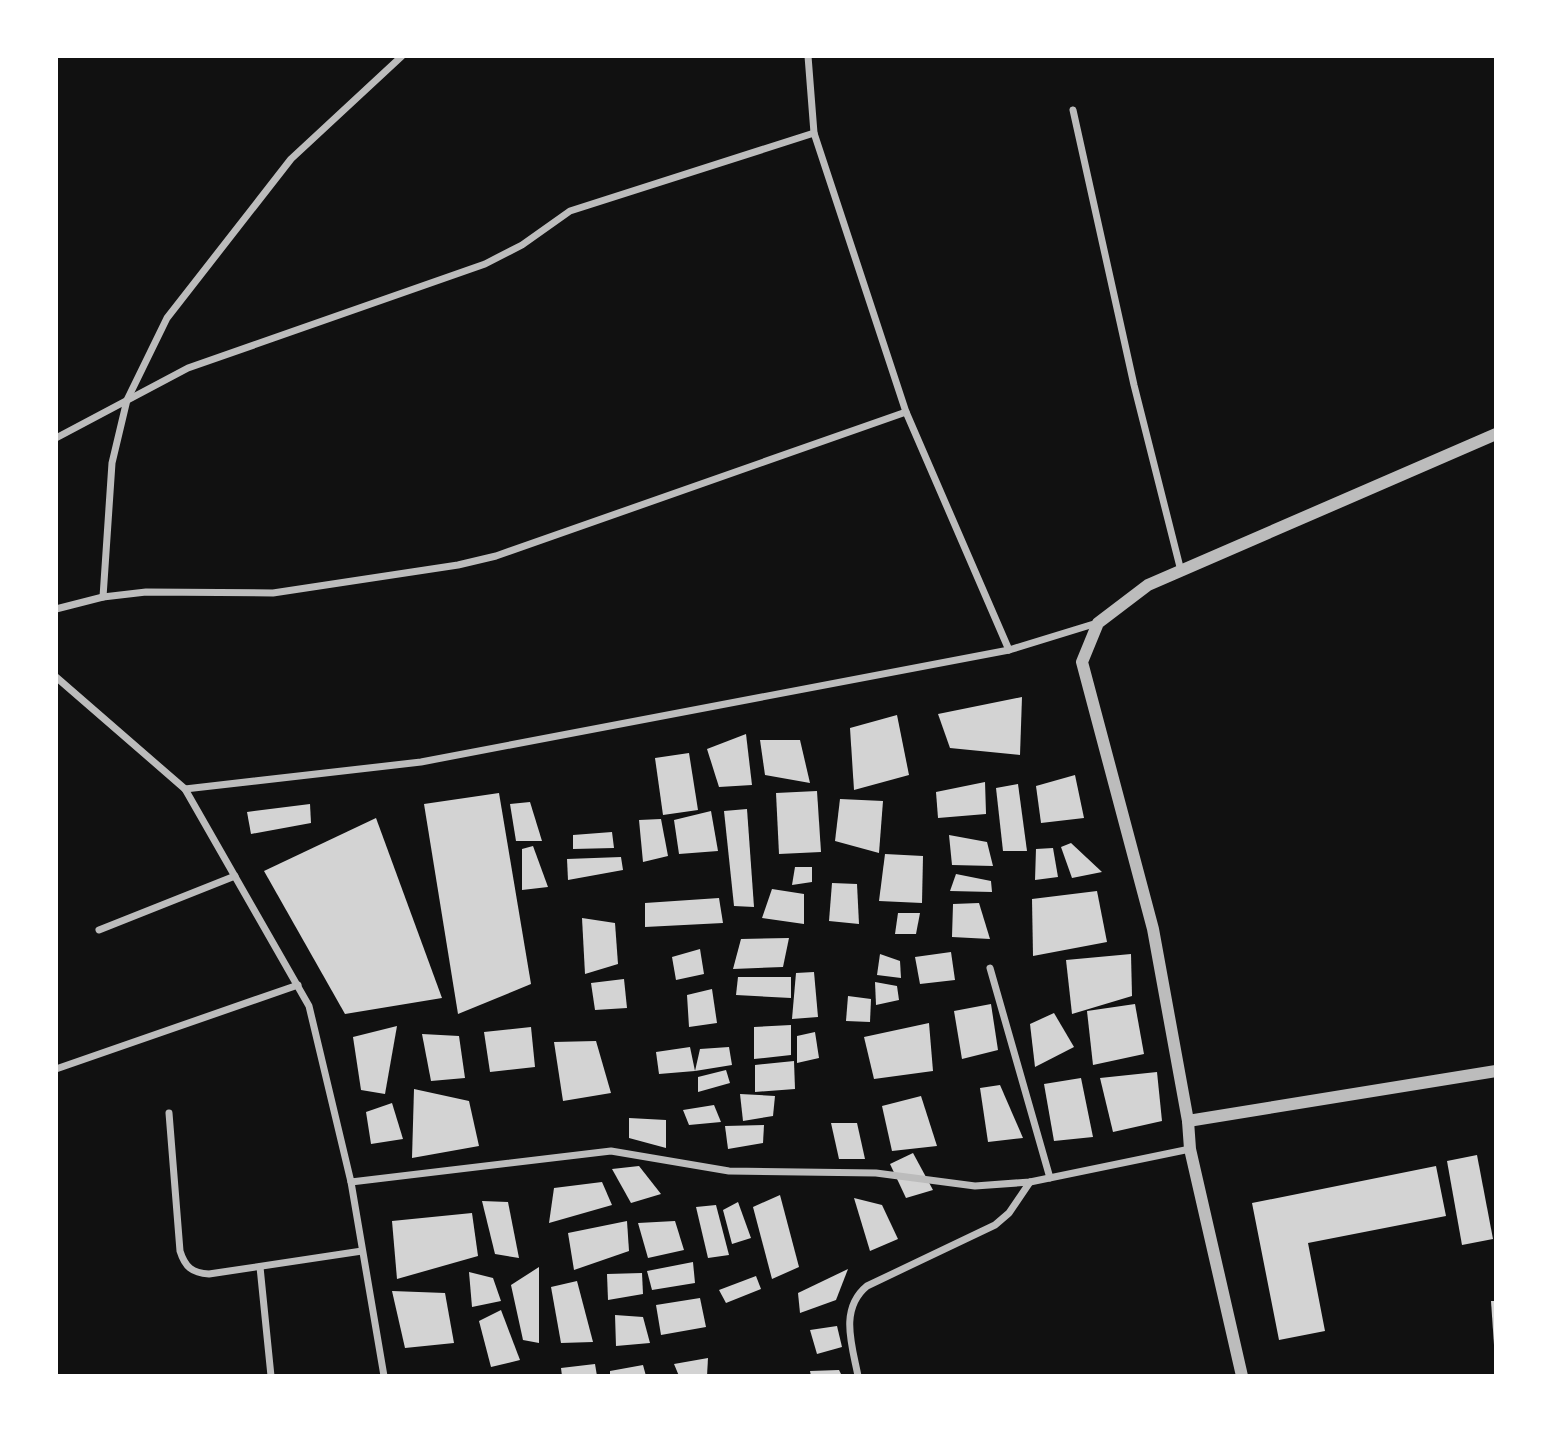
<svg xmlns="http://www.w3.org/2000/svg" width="1552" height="1432" font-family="'Sofia Sans Condensed',sans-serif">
<rect width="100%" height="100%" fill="#111"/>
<!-- building -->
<g fill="#d3d3d3">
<path d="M1022,697l-2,58 -70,-7 -12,-34z"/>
<path d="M897,715l12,60 -55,15 -4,-62z"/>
<path d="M746,734l6,51 -33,2 -12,-38z"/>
<path d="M760,740h40l10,43 -45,-8z"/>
<path d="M689,753l9,57 -35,5 -8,-57z"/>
<path d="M1075,775l9,43 -43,5 -5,-37z"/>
<path d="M985,782l1,32 -48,4 -2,-26z"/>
<path d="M1018,784l9,67h-24l-7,-63z"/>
<path d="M817,791l4,61 -42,2 -3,-61z"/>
<path d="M499,793l32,191 -73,30 -34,-210z"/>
<path d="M840,799l43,2 -4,52 -44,-12z"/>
<path d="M530,802l12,39h-26l-6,-37z"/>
<path d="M310,804l1,19 -60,11 -4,-22z"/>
<path d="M747,809l7,98 -20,-1 -10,-95z"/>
<path d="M711,811l7,40 -39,3 -5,-34z"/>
<path d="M376,818l66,180 -97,16 -81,-143z"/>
<path d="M661,819l7,37 -25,6 -4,-42z"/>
<path d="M612,832l2,16 -41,1v-14z"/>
<path d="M949,835l38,7 6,24 -41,-1z"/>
<path d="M1071,843l31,29 -30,6 -11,-31z"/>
<path d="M533,846l15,41 -26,3v-41z"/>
<path d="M1053,848l5,29 -23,3 1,-31z"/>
<path d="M885,854l38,2 -1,47 -43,-2z"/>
<path d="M621,857l2,13 -55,10 -1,-21z"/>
<path d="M795,867h17v15l-20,3z"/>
<path d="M956,874l35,7 1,11 -42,-1z"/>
<path d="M832,883l25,1 2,40 -30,-3z"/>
<path d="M772,889l32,5v30l-42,-6z"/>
<path d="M1097,891l10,51 -74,14 -1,-57z"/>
<path d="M719,898l4,25 -78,4v-24z"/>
<path d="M979,903l11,36 -38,-2 1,-33z"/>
<path d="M898,913h22l-4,21h-21z"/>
<path d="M582,918l33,5 3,41 -33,10z"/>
<path d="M789,938l-6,29 -50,2 8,-30z"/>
<path d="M700,949l4,25 -28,6 -4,-23z"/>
<path d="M951,952l4,28 -35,4 -5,-27z"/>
<path d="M880,954l20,7 1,17 -24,-3z"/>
<path d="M1131,954l1,42 -60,18 -6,-54z"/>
<path d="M814,972l4,45 -26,2 4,-46z"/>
<path d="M738,977h53v21l-55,-3z"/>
<path d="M624,979l3,29 -32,2 -4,-27z"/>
<path d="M875,982l22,4 2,14 -23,5z"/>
<path d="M712,989l5,34 -28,4 -2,-32z"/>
<path d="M848,996l23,3 -1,23 -24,-1z"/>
<path d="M991,1004l7,46 -36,9 -8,-48z"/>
<path d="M1135,1004l9,50 -51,11 -6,-54z"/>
<path d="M1054,1013l20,34 -39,20 -5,-43z"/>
<path d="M929,1023l4,48 -59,8 -10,-42z"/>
<path d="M791,1025v30l-37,4v-32z"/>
<path d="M397,1026l-12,68 -24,-4 -8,-53z"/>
<path d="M531,1027l4,40 -45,5 -6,-40z"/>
<path d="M815,1032l4,26 -22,5v-27z"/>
<path d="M422,1034l37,2 6,42 -34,3z"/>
<path d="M596,1041l15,52 -48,8 -9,-59z"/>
<path d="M690,1047l5,24 -36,3 -3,-22z"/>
<path d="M729,1047l3,18 -37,6 5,-22z"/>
<path d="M794,1061l1,28 -40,3v-27z"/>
<path d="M726,1070l4,13 -32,9v-15z"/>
<path d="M1157,1072l5,49 -49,11 -13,-54z"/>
<path d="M1081,1078l12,59 -39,4 -10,-57z"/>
<path d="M1000,1085l23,53 -35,4 -8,-54z"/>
<path d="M414,1089l55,12 10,45 -67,12z"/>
<path d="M740,1094l35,2 -2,20 -30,5z"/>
<path d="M921,1096l16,50 -45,5 -10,-45z"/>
<path d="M392,1103l11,36 -32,5 -5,-32z"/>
<path d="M714,1105l7,17 -32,3 -6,-15z"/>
<path d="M629,1118l37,2v28l-37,-10z"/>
<path d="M831,1123h26l8,36h-26z"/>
<path d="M764,1125l-1,18 -35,6 -3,-23z"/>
<path d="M913,1153l20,37 -27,8 -16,-34z"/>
<path d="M1477,1155l16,84 -31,6 -15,-84z"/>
<path d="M639,1166l22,28 -30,9 -19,-34z"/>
<path d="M1436,1166l10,50 -138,27 17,88 -46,9 -27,-137z"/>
<path d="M602,1182l10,23 -63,18 5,-35z"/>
<path d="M780,1195l19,72 -27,12 -19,-72z"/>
<path d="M854,1198l28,7 16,34 -28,12z"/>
<path d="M482,1201l26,1 11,56 -24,-4z"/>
<path d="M738,1202l13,36 -19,6 -9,-34z"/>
<path d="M716,1205l13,50 -21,3 -12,-51z"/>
<path d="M472,1213l6,43 -81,23 -5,-58z"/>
<path d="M627,1221l2,30 -55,19 -6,-37z"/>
<path d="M675,1221l9,29 -36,8 -10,-35z"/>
<path d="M693,1262l2,21 -43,7 -5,-19z"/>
<path d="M539,1267v76l-16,-3 -12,-55z"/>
<path d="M848,1269l-12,31 -36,13 -2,-20z"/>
<path d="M469,1272l24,6 8,23 -29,6z"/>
<path d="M642,1273l1,21 -35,6 -1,-26z"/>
<path d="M756,1276l5,13 -35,14 -7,-13z"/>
<path d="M577,1281l16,61 -32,1 -10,-56z"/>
<path d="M392,1291l53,2 9,50 -49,5z"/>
<path d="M700,1298l6,29 -45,8 -5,-30z"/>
<path d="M1491,1301h5v44h-2z"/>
<path d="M501,1310l19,50 -29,7 -12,-46z"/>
<path d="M615,1315l28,2 7,26 -34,3z"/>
<path d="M837,1326l5,21 -25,7 -7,-24z"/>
<path d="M708,1358l-1,18h-28l-5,-12z"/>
<path d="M595,1364l2,12h-35l-1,-8z"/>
<path d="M643,1365l3,11h-36v-5z"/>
<path d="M839,1370l3,6h-31l-1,-5z"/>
</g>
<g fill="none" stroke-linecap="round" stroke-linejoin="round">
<!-- minor -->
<g stroke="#bcbcbc" stroke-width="7">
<path d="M808,56l6,77 92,279 103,238"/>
<path d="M1073,110l61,275 47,186"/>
<path d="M56,438l132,-70 297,-104 37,-19 48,-34 244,-78"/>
<path d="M103,597l9,-134 15,-63 40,-82 124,-159 111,-103"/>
<path d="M56,609l47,-12 43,-5 127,1 185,-28 38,-9 410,-144"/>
<path d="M56,677l129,112 236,-27 588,-112 88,-27"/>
<path d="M185,789l124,217 42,176 260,-31 118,20 147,2 99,13 55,-4 160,-33"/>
<path d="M99,930l136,-54"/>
<path d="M990,968l60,210"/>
<path d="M56,1069l242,-84"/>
<path d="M169,1113l11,138c5,16 12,22 29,23l153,-23"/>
<path d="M351,1182l33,194"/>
<path d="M260,1267l11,109"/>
<path d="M858,1376c-6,-31 -19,-67 9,-90l128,-61 14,-12 21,-31"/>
</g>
<!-- tertiary -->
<g stroke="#bcbcbc" stroke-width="12">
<path d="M1188,1121l308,-50"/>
<path d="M1242,1376l-52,-227 -2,-28 -35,-192 -71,-267 16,-39 50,-38 348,-151"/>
</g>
</g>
<!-- border -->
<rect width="1552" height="1432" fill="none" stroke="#ffffff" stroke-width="116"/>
</svg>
